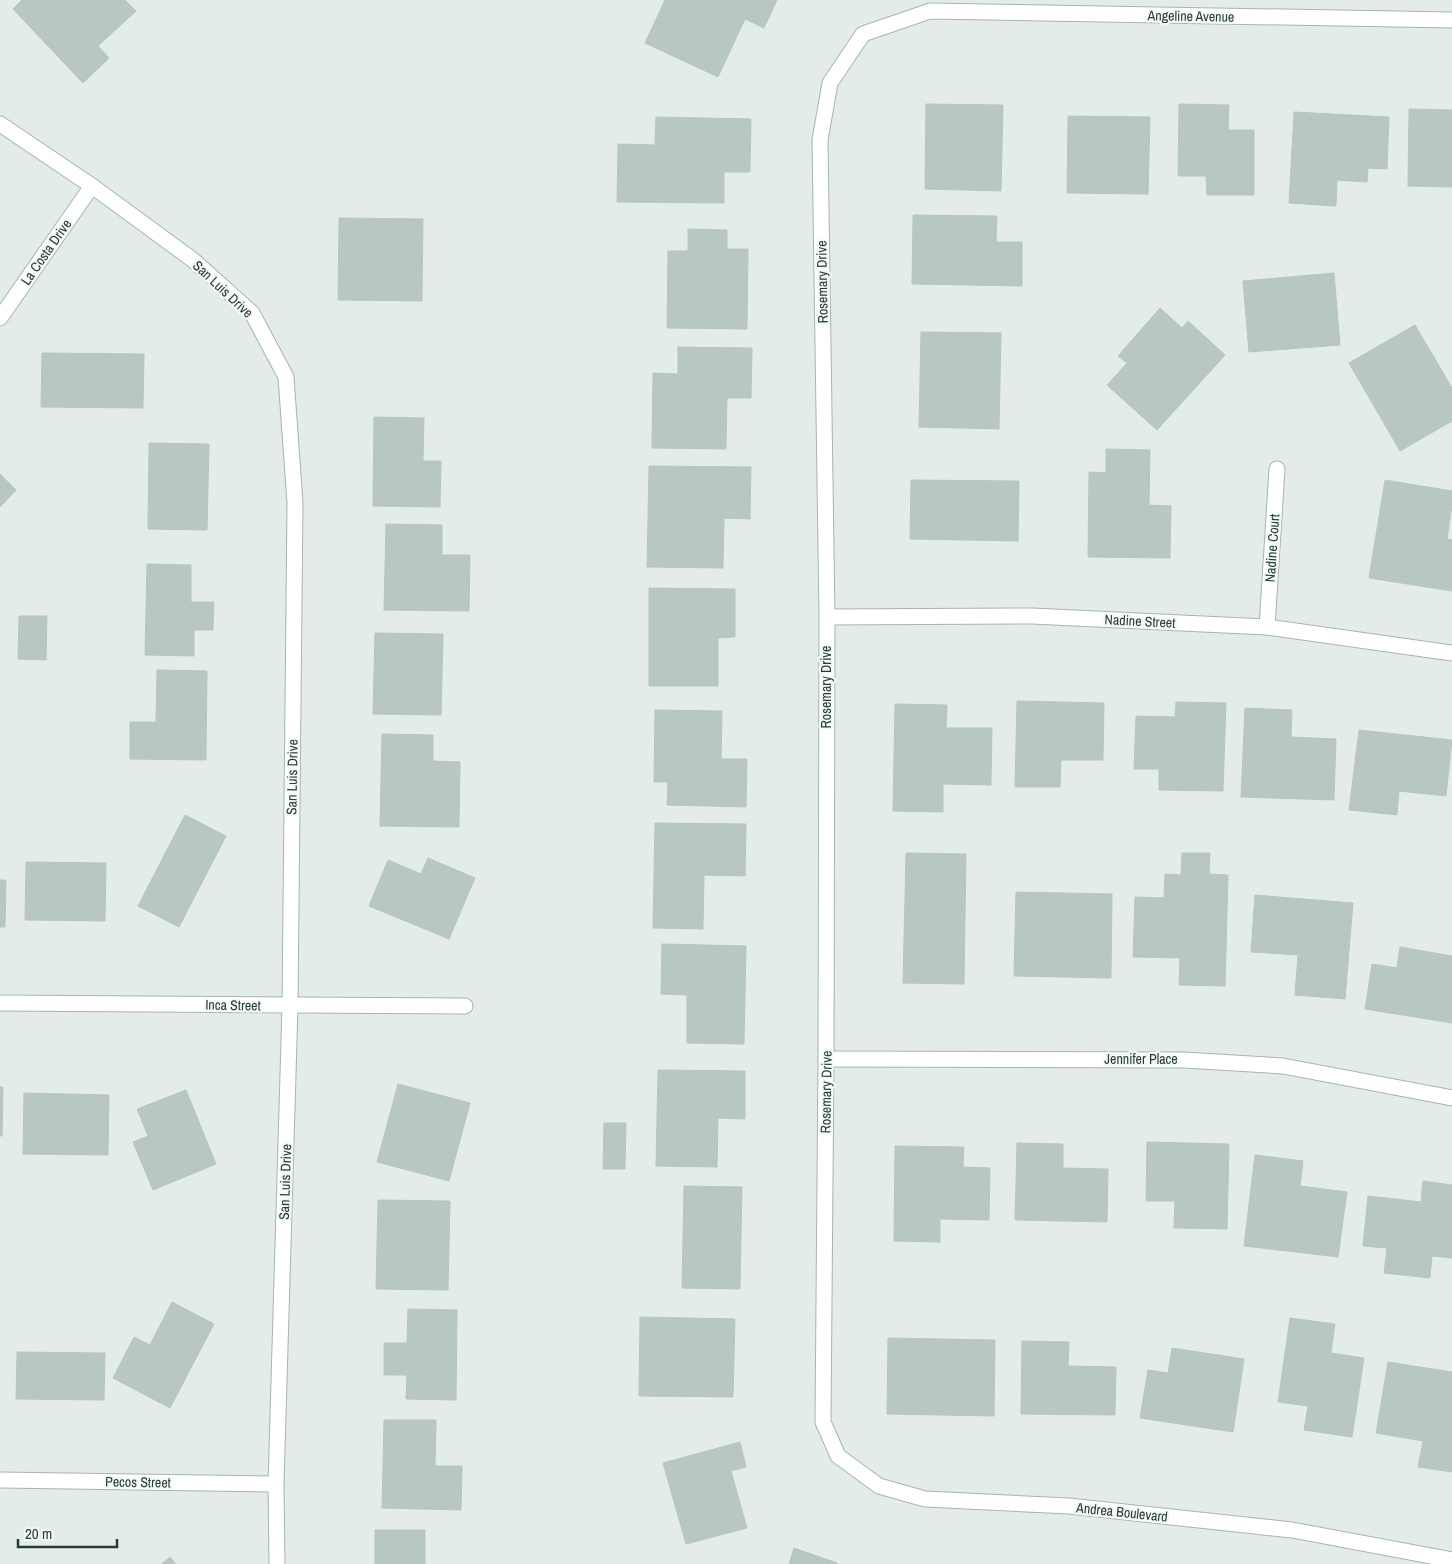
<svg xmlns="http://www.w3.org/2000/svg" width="1452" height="1564" font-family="'Archivo Narrow',sans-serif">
<rect width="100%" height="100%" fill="#e4ece9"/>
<!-- building -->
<g fill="#b9c7c2" stroke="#b7c6c0">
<path d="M22,0h103l11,11 -38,35 11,12 -26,25 -70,-74z"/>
<path d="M665,0h112l-13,28 -19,-9 -27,58 -73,-34z"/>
<path d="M926,104l77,1 -2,86 -76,-2z"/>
<path d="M1179,104l50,1 -1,25h26v65h-47l-1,-19h-28z"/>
<path d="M1409,109l43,1v77l-44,-1z"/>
<path d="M1294,112l95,5 -2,52 -19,-1 -1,14 -30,-2 -1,26 -47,-3z"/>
<path d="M1068,116l82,1 -2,77 -81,-1z"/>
<path d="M656,117l95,2 -1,53h-26v31l-107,-1 1,-58 37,1z"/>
<path d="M913,215l84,1 -1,26h26v44l-110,-2z"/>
<path d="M339,218l84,1 -1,82 -84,-1z"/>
<path d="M688,229l39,1v19h21l-1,80 -80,-1 1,-77h20z"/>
<path d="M1334,273l6,72 -91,7 -6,-71z"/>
<path d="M1160,308l22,20 6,-7 37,34 -68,75 -50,-45 20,-22 -9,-7z"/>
<path d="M1415,325l37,63v33l-52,30 -51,-88z"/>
<path d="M921,332l80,1 -2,96 -80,-2z"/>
<path d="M678,347l74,1 -1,50h-24l-1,51 -74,-1 1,-75 25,1z"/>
<path d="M42,353l102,1 -1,54 -102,-1z"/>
<path d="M374,417l50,1 -1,43h18l-1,46 -67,-1z"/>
<path d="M149,443l60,1 -2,86 -59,-1z"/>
<path d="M1106,449l44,1 -1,55 22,1 -1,52 -82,-1 1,-85 17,1z"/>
<path d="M649,466l102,1 -1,52 -26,-1 -1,50 -76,-1z"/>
<path d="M0,474l16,16 -16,17z"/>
<path d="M911,480l108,1 -1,60 -108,-2z"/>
<path d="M1385,480l67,11v14l-5,34 5,1v51l-83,-13z"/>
<path d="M386,524l56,1v30h28l-1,56 -85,-1z"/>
<path d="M147,564l44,1v37h23l-1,28h-19v26l-49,-1z"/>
<path d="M649,588l86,1v48l-17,1v48h-69z"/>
<path d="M19,616h28l-1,44 -28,-1z"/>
<path d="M375,633l68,1 -2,81 -68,-1z"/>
<path d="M157,670l50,1 -1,89 -76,-1v-37h26z"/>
<path d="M1017,701l87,2 -1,57h-42l-1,27h-45z"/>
<path d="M1176,702l50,1 -3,88 -64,-1v-21h-25l2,-53 39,1z"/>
<path d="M895,704l52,1 -1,23h46l-1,57 -48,-1v28l-50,-1z"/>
<path d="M1245,708l47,2 -1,27 45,2 -2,61 -93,-3z"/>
<path d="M655,710l67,1 -1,48h26l-1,48 -79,-2 1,-23h-14z"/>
<path d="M1359,730l93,10 -6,56 -47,-5 -2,24 -48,-5z"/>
<path d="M382,734l51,1v26l27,1 -1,65 -79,-1z"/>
<path d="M185,815l41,21 -47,91 -41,-21z"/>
<path d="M655,823l91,1 -1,52 -41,-1 -1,54 -50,-1z"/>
<path d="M906,853l60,1 -2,130 -61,-1z"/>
<path d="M1182,853h28l-1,21 19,1 -3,111 -46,-1 1,-27 -47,-1 2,-60 29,1 1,-24 16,1z"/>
<path d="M428,858l47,20 -26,61 -80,-33 19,-46 33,14z"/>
<path d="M26,862l80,1 -1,58 -80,-1z"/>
<path d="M0,880h6l-1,47h-5z"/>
<path d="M1016,892l96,2 -1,84 -97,-2z"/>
<path d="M1255,895l98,8 -8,96 -50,-4 3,-40 -47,-3z"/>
<path d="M662,944l84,2 -2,98 -57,-1v-48l-26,-1z"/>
<path d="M1400,947l52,9v67l-87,-14 7,-45 25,4z"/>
<path d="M658,1070l87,1v48l-27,-1 -1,49 -61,-1z"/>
<path d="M398,1084l72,19 -21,78 -72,-19z"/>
<path d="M0,1087h3l-1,49h-2z"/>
<path d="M186,1090l30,74 -63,26 -20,-48 15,-6 -11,-27z"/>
<path d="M24,1093l85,2 -1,60 -85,-1z"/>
<path d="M604,1123h22l-1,46h-22z"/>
<path d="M1147,1142l82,2 -2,85 -53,-1 1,-27h-29z"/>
<path d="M1017,1143l46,1v24l45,1 -1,53 -92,-2z"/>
<path d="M895,1146l69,1 -1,20 27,1 -1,52 -49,-1v23l-46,-1z"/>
<path d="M1255,1155l48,6 -3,25 47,6 -9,65 -94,-11z"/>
<path d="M1423,1181l29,4v73l-20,-2 -2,22 -46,-5 3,-25 -24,-2 5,-50 53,6z"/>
<path d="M684,1186l58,1 -2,102 -58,-1z"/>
<path d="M378,1200l72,1 -2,89 -72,-1z"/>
<path d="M172,1302l42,22 -44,84 -57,-30 21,-41 16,8z"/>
<path d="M408,1309l49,1 -1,90 -50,-1 1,-24h-23v-32h23z"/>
<path d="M640,1317l95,2 -2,78 -94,-1z"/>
<path d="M1290,1318l45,6 -4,29 33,5 -12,79 -48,-7 4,-24 -30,-4z"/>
<path d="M888,1338l107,2 -1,76 -107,-2z"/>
<path d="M1022,1341l47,1 -1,24 48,1 -1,48 -94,-1z"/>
<path d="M1172,1348l72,11 -11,73 -93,-14 8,-48 20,3z"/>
<path d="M17,1352l88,1 -1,47 -88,-1z"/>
<path d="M1388,1362l64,10v100l-34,-5 5,-26 -47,-8z"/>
<path d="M384,1420h52l-1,46h27l-1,44 -79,-2z"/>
<path d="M740,1442l6,25 -15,4 16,57 -61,16 -23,-81z"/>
<rect x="375" y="1530" width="50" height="34"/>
<path d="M794,1548l43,15v1h-48z"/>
<path d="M170,1557l6,7h-14z"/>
</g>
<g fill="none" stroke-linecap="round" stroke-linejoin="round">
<!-- street casing -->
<g stroke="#a7b4b0" stroke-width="17">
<g id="street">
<path d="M1452,20l-522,-9 -67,23 -33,49 -10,57 7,477 -1,442 -3,363 15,34 41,30 46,13 144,7 223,24 160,30"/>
<path d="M0,124l92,62 101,74 59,53 34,64 9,126 -5,503 -14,478 1,80"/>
<path d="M0,318l92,-132"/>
<path d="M827,617l205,-1 235,11 185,26"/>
<path d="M1267,627l10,-158"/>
<path d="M0,1003l465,3"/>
<path d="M826,1059l358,1 99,6 169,32"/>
<path d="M0,1480l276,4"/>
</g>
</g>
<!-- street -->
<use href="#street" stroke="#fff" stroke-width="15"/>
</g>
<g text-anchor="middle" stroke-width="4.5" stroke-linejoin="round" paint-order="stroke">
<!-- street labels -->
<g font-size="14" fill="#253d37" stroke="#f4f9f7">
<text transform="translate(1191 16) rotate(1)" y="5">Angeline Avenue</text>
<text transform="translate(46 252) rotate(-55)" y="5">La Costa Drive</text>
<text transform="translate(822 282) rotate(-91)" y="5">Rosemary Drive</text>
<text transform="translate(223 289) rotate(43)" y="5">San Luis Drive</text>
<text transform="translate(1272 548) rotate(-86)" y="5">Nadine Court</text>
<text transform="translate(1140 621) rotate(3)" y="5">Nadine Street</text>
<text transform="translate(826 687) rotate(-90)" y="5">Rosemary Drive</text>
<text transform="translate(292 777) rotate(-89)" y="5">San Luis Drive</text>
<text transform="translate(233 1005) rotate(1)" y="5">Inca Street</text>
<text x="1141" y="1064">Jennifer Place</text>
<text transform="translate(826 1092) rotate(-89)" y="5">Rosemary Drive</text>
<text transform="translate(285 1182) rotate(-88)" y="5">San Luis Drive</text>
<text transform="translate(138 1482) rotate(1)" y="5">Pecos Street</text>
<text transform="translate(1122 1512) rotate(6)" y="5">Andrea Boulevard</text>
</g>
</g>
<!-- scale -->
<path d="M18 1539v8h99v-8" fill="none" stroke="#253d37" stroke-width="2.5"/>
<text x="25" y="1539" font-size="15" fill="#253d37" stroke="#f4f9f7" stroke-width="4" paint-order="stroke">20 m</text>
</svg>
